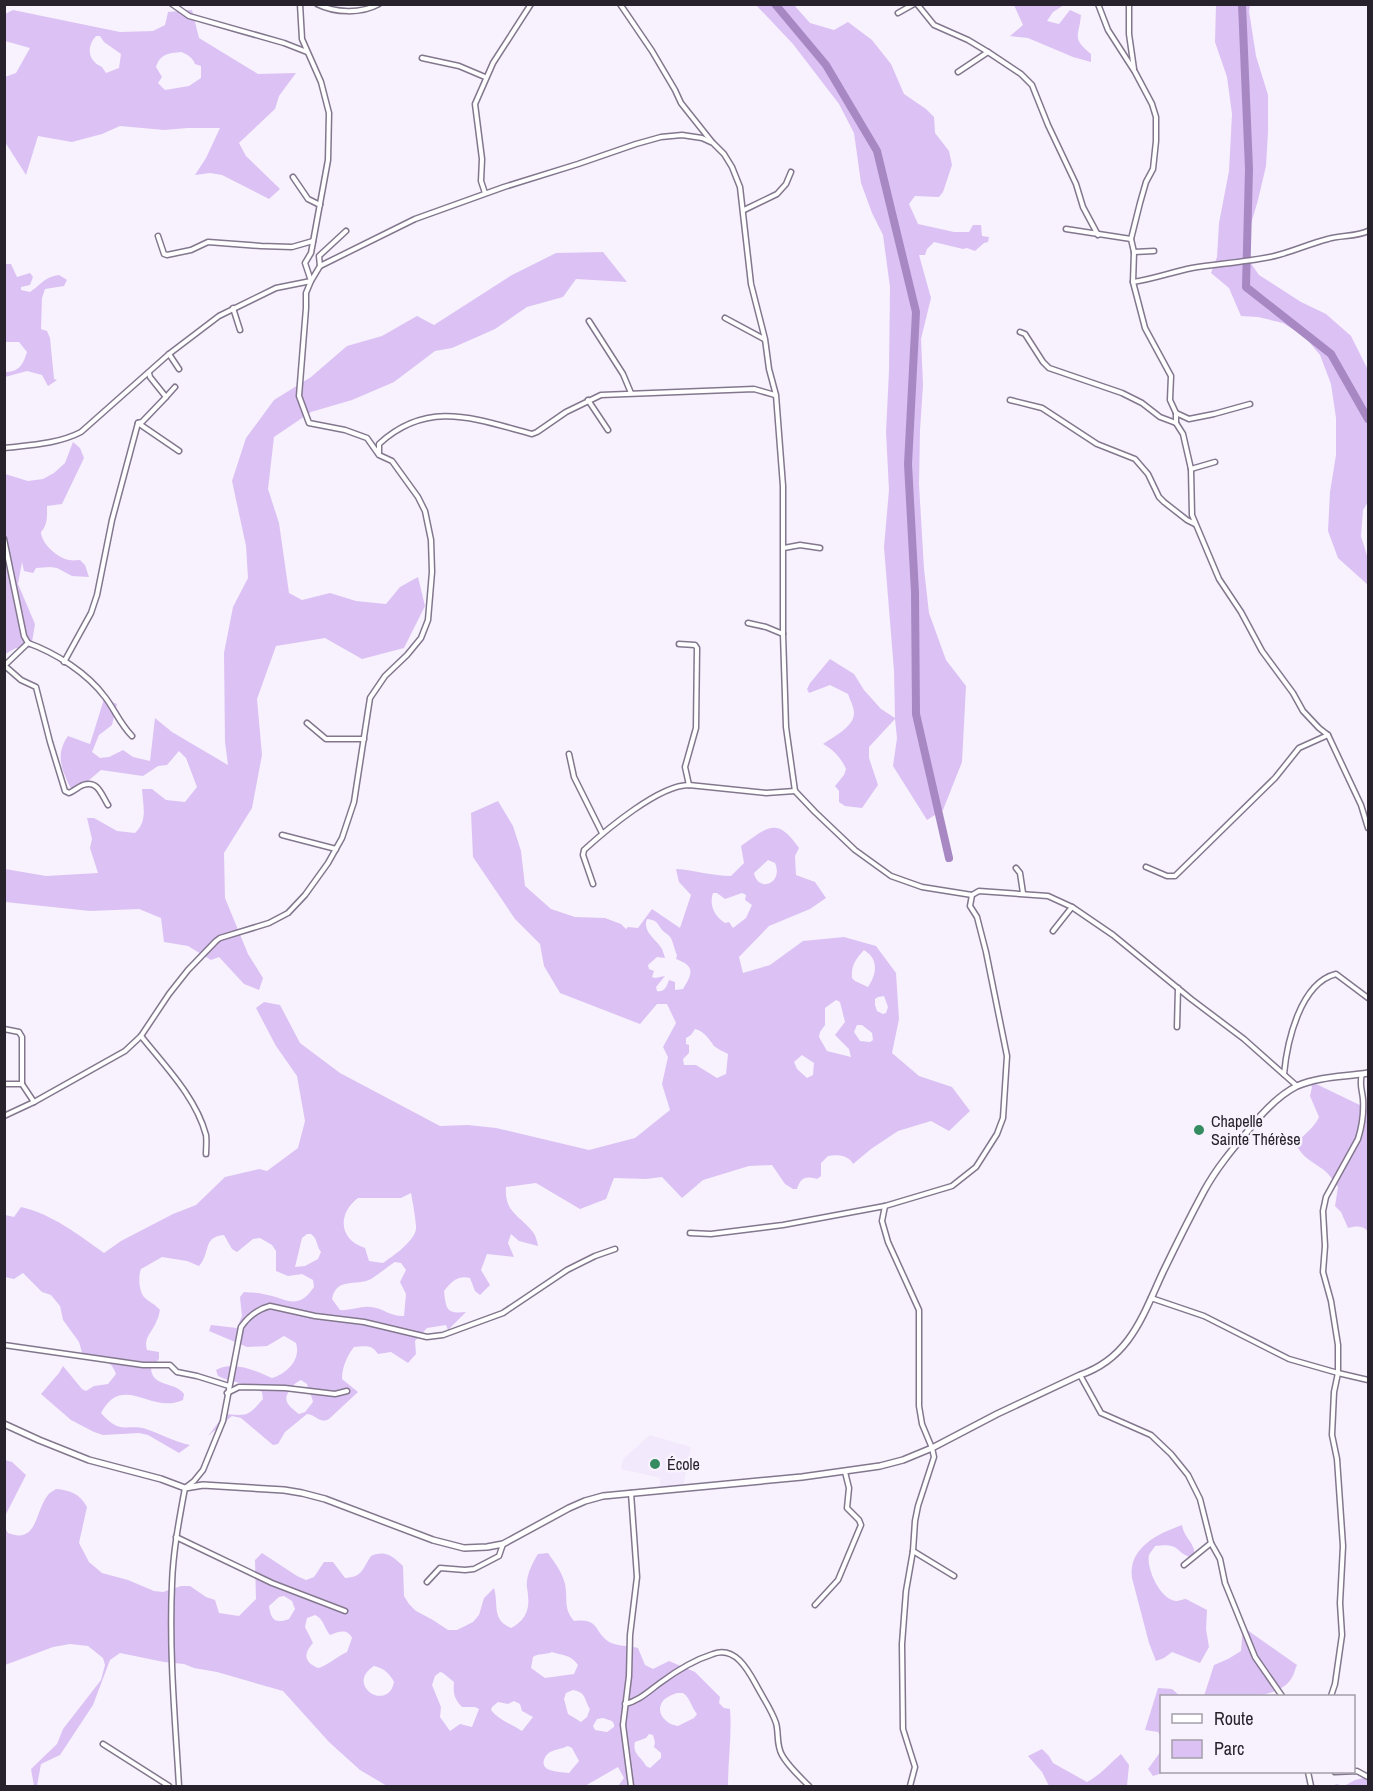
<svg xmlns="http://www.w3.org/2000/svg" width="1373" height="1791" font-family="'Archivo Narrow',sans-serif">
<rect width="100%" height="100%" fill="#f7f2fd"/>
<!-- built -->
<path fill="#f3e9fc" d="M650,1435l41,12 -8,40 -23,1v-10l-39,-9 2,-10z"/>
<!-- green -->
<g fill="#dcc2f4" fill-rule="evenodd">
<path d="M756,5h38l16,18 24,7 14,-8 24,18 19,24 13,30 22,15 8,8 1,16 14,18 3,14 -9,27 -4,5 -24,-1 -6,8 9,20 36,8h15l4,-7h8l1,11 7,1 -1,5 -4,1 -9,8 -8,-3 -4,1 -29,-7 -7,7 -2,6h-6l12,43 -10,41 2,46 -3,45 -1,54 5,85 5,44 17,47 20,26 -4,76 -19,48 -16,10 -34,-54 4,-28 -2,-19 -26,28v11l9,27 -16,23 -17,-2 -6,-4v-11l-4,-5 9,-11 2,-6c-4,-10 -13,-20 -23,-25 10,-7 31,-17 31,-31 0,-6 -4,-13 -6,-19l-18,-9 -21,8 -2,-4 3,-6 20,-24 24,15 10,16 17,19 14,9 -1,-47 -10,-124 5,-57 -3,-58 3,-61 1,-84 -7,-52 -11,-22 -11,-30 -7,-50 -15,-29 -46,-60z"/>
<path d="M1014,5h50l-11,7 -6,9 12,3 11,-14 11,5c-2,22 -10,23 10,39v8l-18,-5 -45,-19 -18,-2 13,-11z"/>
<path d="M1216,5h34l-1,6 7,45 12,39v37l-2,34 -8,34 -10,34 -3,21 14,20 42,27 25,12 25,22 16,32 1,134 -5,8 -2,26 7,23v26l-30,-27 -10,-27 2,-39 6,-37v-37l-5,-34 -11,-29 -15,-18 -22,-14 -25,-6 -17,-1 -12,-28 -18,-15 6,-16 2,-34 10,-52 3,-57 -5,-37 -12,-35z"/>
<path d="M13,10l107,22 33,-1 12,-6 3,-13 24,-2 7,28 59,36 38,-1 -17,23 -4,13 -36,34 7,13 34,33 -11,10 -47,-24 -12,-2 -15,2 11,-17 14,-30h-32l-24,2 -44,-4 -18,8 -30,8 -34,-6 -12,39 -21,-33v-65l11,-4 14,-25 -25,-7v-27zM96,36h4l4,6 17,12 -2,14 -13,5 -4,-6c-14,-6 -16,-20 -6,-31zM181,52c6,2 12,6 14,12l6,2v12l-12,8 -24,4 -7,-7 4,-6 -6,-10c4,-13 13,-14 25,-15z"/>
<path d="M603,252l24,30 -51,-3 -13,18 -36,10 -32,22 -43,19 -17,3 -41,31 -42,18 -41,12 -37,25 -6,52 11,34 10,70 13,7 28,-7 26,8 30,3 14,-17 18,-10 7,29 -21,42 -42,11 -37,-21 -49,8 -19,53 5,56 -10,53 -28,45 1,45 23,56 15,24 -4,12 -15,-6 -25,-27 -8,3 -23,-14 -24,-4 -3,-24 -22,-9 -49,2 -85,-9v-33l41,7 52,-3 -8,-25 2,-9 -5,-21h7l23,13 18,2c13,-12 8,-27 7,-44h10l14,11 19,2 12,-15 -11,-29 -7,-7 -12,14 -9,1 -15,10 -42,-6 -25,21 -2,4c-10,-21 -21,-38 -6,-59l22,8 14,-45 13,5 -5,21 -13,10 -7,17 8,6 9,-1 14,-7 10,7 17,4 5,-43 17,14 56,33 -3,-23 -1,-89 9,-46 15,-29 -2,-32 -14,-65 14,-43 28,-38 37,-23 36,-31 35,-10 35,-20 17,9 78,-50 44,-22z"/>
<path d="M5,264h6l6,13 13,-4 3,4 -3,8 -9,2v3l9,2c12,-8 14,-15 29,-17l8,5 -3,6 -19,3 -3,9 -1,31 6,2 3,7 4,41 3,1 -9,6 -6,-11 -15,-4 -22,6v-5c14,0 18,-7 22,-20l-8,-10h-13l-1,2z"/>
<path d="M73,442l7,6 4,10 -22,46 -15,2c0,10 1,18 -6,26 0,11 17,27 29,28 3,1 7,0 10,0l5,5 4,12 -17,-1 -15,-8 -7,-1 -14,1 -3,5 -9,-2 -2,-9 -4,22 17,40 -4,24h-15l-11,6v-180l23,7 15,-2 11,-6 11,-10z"/>
<path d="M498,801l15,25 8,25 4,35 26,23 24,8 30,1 16,6 5,5 2,-2 10,1 14,-19 28,19 11,-33 -12,-13 -3,-13c19,1 36,7 55,7l13,-13 -3,-17c27,-19 36,-30 58,2l-4,8 1,19 19,7 11,16 -16,11 -41,17 -30,31 4,16 27,-8 33,-24 41,-4 32,9 20,27 3,46 -7,34 27,23 33,11 18,24 -21,20 -18,-10 -33,10 -27,18 -18,15c-4,-9 -16,-10 -25,-8l-7,7v13l-4,3c-11,-3 -16,-2 -20,10h-4l-8,-5 -13,-19 -23,1 -46,14 -21,18 -20,-21 -16,2 -32,-1 -8,21 -26,10 -44,-26 -30,4c-2,25 13,28 27,45 3,4 4,9 5,14l-19,-5 -8,-7 -3,9 6,14 -27,-3 -6,16 9,15 -10,10 -5,-4 -5,-13c-12,-3 -19,4 -26,13 2,19 3,23 22,21l-18,18 -2,-5 -19,3 -12,13 1,13 -8,9 -17,-11 -13,2c-6,-10 -13,-8 -24,-7 -7,9 -12,20 -12,32l16,13 -29,27c-10,5 -12,-4 -22,-5l-22,18 -7,12 -5,1 -32,-27 -9,-2 -24,20 17,-22c24,2 23,2 38,-15l-1,-7c-13,-9 -30,-9 -44,-16l-2,-6c17,-10 40,1 56,8 16,-5 29,-19 24,-35l-12,-7 -17,10 -20,1 -38,-16 2,-6 26,3 5,-12 -2,-19 4,-5c6,1 13,0 19,2 24,4 34,18 51,-7l-1,-7 -11,-6 -14,2 -12,-5v-20l-4,-6 -12,-7 -7,1 -16,13 -5,-3 -8,-14c-22,2 -13,18 -25,31l-12,-5 -25,-4 -21,12c-3,7 -2,22 3,28 5,5 11,7 16,13 -1,3 -1,7 -3,10 -4,12 -14,17 -10,30l12,2v7l-8,10c2,19 24,12 33,25l-1,6c-32,15 -60,-28 -82,13 21,24 26,9 48,17 14,5 26,12 41,15l-11,8 -31,-18 -9,-2 -36,2 -9,-3 -23,-12 -30,-26 18,-21 4,-7 19,23 4,2 8,-5 14,-2 8,-10c-6,-17 -15,-13 -30,-15l-3,-3 -4,-14 -16,-22 -3,-14 -9,-11 -9,-3 -19,-19 -9,6 -9,-2v-62l9,2 7,-10c31,7 58,28 83,46l17,-12 52,-27 23,-9 29,-28 34,-8 8,2 31,-23 7,-27 -8,-45 -21,-30 -20,-38 8,-6 16,3 20,38 40,30 100,53 28,-1 28,3 93,22 46,-12 35,-28 -8,-26 6,-27 -5,-10 13,-24 -9,-19h-10l-17,20 -80,-31 -16,-27 -4,-22 -25,-25 -42,-62 -2,-44zM768,860l7,3c9,21 -17,30 -21,10zM713,893h4l8,6 17,-6 4,2 -1,5 7,5 -6,13 -13,10 -4,-6 -4,1c-11,-7 -16,-18 -12,-30zM647,919c10,1 10,4 15,11 3,3 6,4 8,7 3,3 4,12 7,18l-1,4c19,7 17,14 7,30l-8,1v-8l-6,-2c-2,6 -5,13 -12,11l-1,-4 9,-11 -10,2 -3,-1 2,-6 -5,-2 -1,-4 9,-8 8,1c0,-1 -3,-9 -3,-9 -6,-10 -20,-17 -15,-30zM864,950c16,10 12,25 4,37l-13,-6 -3,-3c-1,-13 4,-19 12,-28zM884,996l4,11 -2,6 -3,1 -6,-3 -2,-6v-6l3,-2zM836,1000l4,2 5,20 -10,13 14,14 2,8 -24,-6 -8,-14 1,-5 5,-7v-17zM857,1025h5l10,8 1,7 -3,2 -10,-1 -6,-9zM695,1029c9,2 14,10 19,17 4,3 10,6 14,8l-2,20 -9,4 -21,-13h-12l-1,-6 6,-6v-8l-3,-1v-6l5,-3zM802,1055l12,8 -1,12 -6,3 -10,-9 -3,-7zM411,1193c2,11 4,22 5,33 2,13 -23,30 -33,37l-14,-2 -4,-13c-26,-8 -28,-34 -7,-50h43zM307,1234h4c7,5 5,12 10,18l-3,7 -13,7 -10,1 7,-29zM395,1262l6,1 5,7 -6,12 6,12 -2,22c-16,0 -20,-8 -34,-9 -10,-1 -20,4 -30,3l-8,-11c5,-23 24,-12 39,-20 8,-5 16,-12 24,-17zM301,1380l6,4c1,7 5,11 6,18l-8,10 -6,2c-9,-7 -18,-13 -9,-24 3,-5 5,-7 11,-10z"/>
<path d="M1310,1081l58,28v122c-6,-6 -13,-5 -20,-3l-7,-16 -6,-6 3,-19c-5,-7 -10,-15 -17,-19 -11,-8 -19,-11 -25,-24 8,-10 18,-16 23,-27l-9,-21 2,-9z"/>
<path d="M5,1460l7,2 14,13 -21,41z"/>
<path d="M56,1489c14,1 24,5 31,18l-8,36 10,19 13,11 26,7 26,11 9,1 18,-6h9l16,11 9,3 4,13 20,3 17,-17 -1,-39 7,-7 35,23 9,4 8,-3 10,-15h9l12,16c18,-1 17,-9 26,-22 15,-6 21,0 32,10l1,30 5,8 7,7 17,9 15,10h9l16,-8 6,-7 5,-17 10,-10c5,17 -3,31 17,40 13,-7 19,-17 17,-32 0,-5 -2,-10 -1,-15 1,-9 6,-19 11,-27l10,-1c7,10 14,19 17,31 3,15 -2,24 9,37 26,-3 19,10 35,21 7,4 21,4 29,6l7,17 8,4 16,-8 26,11 25,25 -1,6 5,5 6,1c2,26 -2,51 -2,77h-76l-9,-1 -2,1h-23l6,-8 -6,-11 -33,19h-198l-27,-16 -31,-28 -46,-51 -66,-19 -23,-4 -10,-4 -20,-2 -44,-9 -10,7 -17,45 -33,50 -19,9 -4,22h-3l-3,-17 26,-25 6,-15 38,-49 4,-15 -2,-7 -15,-12 -18,-2 -17,3 -48,18 -1,-139 4,7c30,12 27,-23 40,-38 1,-2 7,-5 8,-6zM284,1596l8,5 3,8 -6,10c-14,5 -18,1 -20,-13l10,-9zM315,1615c9,4 9,13 15,20 9,-3 17,-7 22,3l-5,14c-9,4 -22,15 -29,16 -14,-6 -15,-14 -5,-25l-8,-16 2,-9zM552,1652c12,4 18,2 26,13l-4,9 -29,4 -14,-10 2,-11c5,-4 13,-2 19,-5zM374,1666c10,2 16,8 20,16 -6,31 -50,3 -20,-16zM440,1672l3,1 11,9c-1,11 0,17 8,25h13l4,2 -7,18 -12,-3 -10,7 -10,-14 1,-10 -9,-22 3,-9zM573,1690c13,2 11,9 17,19l-3,8 -6,5 -13,-8 -4,-15 2,-6zM677,1693h6c8,6 8,14 14,21l-3,4 -16,8c-11,-1 -24,-13 -15,-25 3,-4 9,-6 14,-8zM514,1701l6,3 2,7 11,6 -11,14c-11,-7 -23,-11 -31,-21l1,-3 6,-5 10,2zM603,1718l9,3 2,3v3l-7,5 -12,-2 -2,-4 4,-7zM649,1734l4,1 2,7 -1,5 7,6v5l-11,10 -4,-2c-5,-10 -14,-12 -11,-24l11,-4zM568,1746l4,2 7,13 -10,12c-6,-1 -13,-1 -19,-3 -10,-3 -7,-13 0,-18 6,-3 12,-3 18,-6z"/>
<path d="M1182,1525c2,14 17,21 11,33 -19,-5 -11,-16 -38,-12 -1,2 -5,7 -6,9 -3,14 12,46 28,46 1,0 7,-2 9,-2l21,11 -1,19 3,18 -9,16 -28,-11 -8,6 -8,3 -7,-18 -17,-65c-4,-30 25,-44 50,-53z"/>
<path d="M1243,1627l54,38c-2,4 -3,10 -6,14 -15,23 -63,17 -87,17l10,-31 14,-6 13,-8z"/>
<path d="M1158,1688l14,1 8,7h-18l-1,41 -3,-5 -13,-2z"/>
<path d="M1042,1749l7,7 4,7 34,19c15,-8 22,-18 34,-28l8,11 -2,21h-78l-7,-14 -14,-16z"/>
<path d="M1161,1751l1,21h4l-13,4 -5,-7z"/>
<path d="M1368,1775v11h-34l2,-2 8,2 11,-6 9,-2z"/>
</g>
<g fill="none" stroke-linecap="round" stroke-linejoin="round">
<!-- river -->
<g stroke="#a888c3" stroke-width="8">
<path d="M775,4l51,61 51,86 39,161 -8,152 7,128 1,122 33,144"/>
<path d="M1242,4l7,165 -3,118 85,67 37,65"/>
</g>
<!-- street casing -->
<g stroke="#83778e" stroke-width="7">
<g id="street">
<path d="M172,4l17,12 95,27 23,9"/>
<path d="M317,4c18,9 44,10 62,0"/>
<path d="M620,4l32,47 23,39 6,13 31,39"/>
<path d="M917,4l17,21 34,15 20,12 33,22 11,11 16,40 28,59 7,23 15,28"/>
<path d="M1098,4l10,26 27,42 17,32 4,13v24l-3,28 -7,13 -6,21 -9,36 3,13 -1,30 12,46 26,48 -1,24 6,13v10l7,11 8,35 1,46 27,64 22,33 21,39 31,42 10,18 16,17 9,7 33,70 7,23"/>
<path d="M1129,4v30l5,35"/>
<path d="M898,13l16,-9"/>
<path d="M422,58l37,8 26,11"/>
<path d="M958,72l30,-20"/>
<path d="M293,177l15,22 12,6"/>
<path d="M485,193l-4,-12 1,-22 -7,-55 18,-41 38,-59"/>
<path d="M744,210l33,-16 9,-10 5,-12"/>
<path d="M1066,229l65,10"/>
<path d="M158,236l6,18 3,1 24,-5 17,-8 53,4 31,1 21,-6"/>
<path d="M1134,252l20,-1"/>
<path d="M320,266l-1,-10 27,-25"/>
<path d="M1133,282c20,-3 39,-10 59,-14 26,-4 52,-6 78,-11 20,-4 38,-13 58,-18 13,-4 28,-2 40,-8"/>
<path d="M233,308l7,22"/>
<path d="M725,318l39,21"/>
<path d="M589,321l34,53 8,19"/>
<path d="M1020,332l5,2 18,28 6,6 73,25 20,10 18,14 16,6"/>
<path d="M169,354l10,15"/>
<path d="M166,397l9,-10"/>
<path d="M588,400l20,30"/>
<path d="M1010,400l32,8 55,36 38,15 13,15 11,23 5,5 23,18 8,4"/>
<path d="M1176,413l13,6 25,-5 36,-10"/>
<path d="M138,423l41,28"/>
<path d="M4,448c26,-3 54,-4 77,-16l88,-78 50,-38 57,-28 35,-7 9,-15 95,-47 89,-32 74,-23 58,-20 25,-7 21,-2 20,3 11,5 11,11 8,13 8,20 11,97 14,55 4,30 7,26 7,91v148l3,93 9,64 20,21 40,38 36,26 31,11 50,8 7,-4 69,5 24,11 41,28 78,64 53,40 53,47"/>
<path d="M379,454v-10c49,-45 96,-25 153,-10l5,-2 29,-20 35,-17 153,-6 21,6"/>
<path d="M1191,469l24,-7"/>
<path d="M4,539l20,97 4,7"/>
<path d="M784,548l16,-3 20,3"/>
<path d="M748,623l18,4 17,7"/>
<path d="M679,644l16,1 2,3 -1,80 -11,39 4,18"/>
<path d="M64,662l27,-49 6,-18 15,-75 26,-97 4,-1 24,-25 -16,-20 -1,-4"/>
<path d="M4,666l24,-23c28,10 59,30 77,54 10,13 15,27 27,39"/>
<path d="M5,666l16,14 15,7 14,55 15,49 4,2c5,-2 9,-6 14,-8 15,-5 18,9 25,20"/>
<path d="M307,723l19,16h38"/>
<path d="M569,754l5,23 28,56"/>
<path d="M282,835l54,14"/>
<path d="M1146,867l21,9h8l100,-98 24,-30 29,-13"/>
<path d="M1016,868l4,5 3,20"/>
<path d="M593,884l-10,-29 1,-5c22,-20 75,-65 105,-65l77,8 29,-2"/>
<path d="M1053,931l19,-24"/>
<path d="M1177,1027l1,-39"/>
<path d="M4,1029l15,3 3,5v47l12,18"/>
<path d="M141,1036c23,29 55,61 65,99 1,6 0,13 0,19"/>
<path d="M1284,1074c3,-32 16,-91 52,-100l32,24"/>
<path d="M4,1084h18"/>
<path d="M4,1116l30,-14 91,-51 16,-15 28,-42 19,-24 28,-29 4,-3 49,-15 19,-10 17,-18 23,-32 14,-25 12,-36 16,-104 15,-22 22,-21 14,-17 7,-18 4,-48 -1,-32 -6,-29 -7,-14 -26,-36 -13,-6 -12,-17 -22,-8 -36,-7 -10,-27 7,-88v-15l5,-12 -6,-18 6,-10 17,-93 1,-47 -8,-31 -19,-43 -2,-35"/>
<path d="M885,1206l-3,15 6,21 31,68v96l3,18 10,24 2,9 -16,49 -3,15 -2,30 -7,40 -4,53 1,85 12,38 -5,19"/>
<path d="M690,1233l21,1 72,-9 102,-19 67,-20 24,-19 21,-33 6,-16 4,-62 -21,-104 -9,-35 -7,-11 2,-11"/>
<path d="M1151,1298l53,18 85,43 49,14 30,7"/>
<path d="M4,1345l139,20h27l7,7 20,4 32,10"/>
<path d="M1080,1375l21,38 50,22 20,19 17,21 12,24 11,44 9,16 5,24 30,74 27,39"/>
<path d="M227,1393l12,-6 46,1 50,6 12,-3"/>
<path d="M176,1537l96,46 73,28"/>
<path d="M913,1551l41,25"/>
<path d="M1184,1565l27,-22"/>
<path d="M427,1582l13,-14 25,2 9,-1 25,-13 4,-12"/>
<path d="M815,1605l23,-25 23,-55 -2,-5 -12,-12 2,-20 -4,-16"/>
<path d="M1331,1696l4,-12 7,-49 -2,-32 3,-57 -6,-87 -5,-24 2,-43 4,-19v-28l-7,-44 -8,-29 2,-26 -2,-35 3,-14 32,-58c4,-13 6,-26 5,-40 -1,-10 -4,-15 -1,-25"/>
<path d="M625,1704c14,-3 24,-13 35,-21 16,-12 34,-23 53,-29 24,-9 37,20 46,36 6,11 13,21 17,33 3,10 0,22 6,32 6,11 18,22 27,31"/>
<path d="M103,1744l66,42"/>
<path d="M1308,1772l3,14"/>
<path d="M1335,1772l22,-1 11,6"/>
<path d="M179,1786c-4,-68 -10,-133 -7,-202 1,-32 7,-64 13,-96l9,-7 9,-11 20,-49 18,-94c7,-10 17,-18 29,-21l45,10 49,6 63,15 16,-2 60,-22 64,-43 28,-14 20,-7"/>
<path d="M631,1786l-8,-61 6,-49 1,-41 7,-58 -6,-84"/>
</g>
</g>
<!-- secondary casing -->
<g stroke="#83778e" stroke-width="8">
<path id="secondary" d="M4,1424l35,16 50,20 72,19 24,9 18,-3 81,5 18,3 23,6 108,41 31,8 23,-1 16,-3 66,-36 16,-7 18,-5 199,-19 78,-11 23,-6 29,-12 65,-34 83,-39c50,-17 63,-60 83,-103 13,-27 27,-55 41,-81 12,-22 27,-40 43,-59 14,-18 30,-36 50,-46 23,-10 48,-9 71,-13"/>
</g>
<!-- street -->
<use href="#street" stroke="#fff" stroke-width="4"/>
<!-- secondary -->
<use href="#secondary" stroke="#fff" stroke-width="5"/>
</g>
<!-- markers -->
<g fill="#358c61" stroke="#f7f2fd" stroke-width="2">
<circle cx="1199" cy="1130" r="6"/>
<circle cx="655" cy="1464" r="6"/>
</g>
<g text-anchor="middle" stroke-width="5" stroke-linejoin="round" paint-order="stroke">
<!-- poi labels -->
<g font-size="16" fill="#27222c" stroke="#f7f2fd" text-anchor="start">
<text x="1211" y="1127">Chapelle<tspan x="1211" dy="18">Sainte Thérèse</tspan></text>
<text x="667" y="1470">École</text>
</g>
</g>
<!-- border -->
<rect width="1373" height="1791" fill="none" stroke="#27222c" stroke-width="12"/>
<!-- legend -->
<rect x="1160" y="1695" width="195" height="78" fill="#f7f2fd" stroke="#a49fa9" stroke-width="1.5"/>
<rect x="1172" y="1714" width="30" height="9" fill="#ffffff" stroke="#a49fa9" stroke-width="1.5"/>
<text x="1214" y="1725" font-size="18" fill="#27222c">Route</text>
<rect x="1172" y="1740" width="30" height="18" fill="#dcc2f4" stroke="#a49fa9" stroke-width="1.5"/>
<text x="1214" y="1755" font-size="18" fill="#27222c">Parc</text>
</svg>
